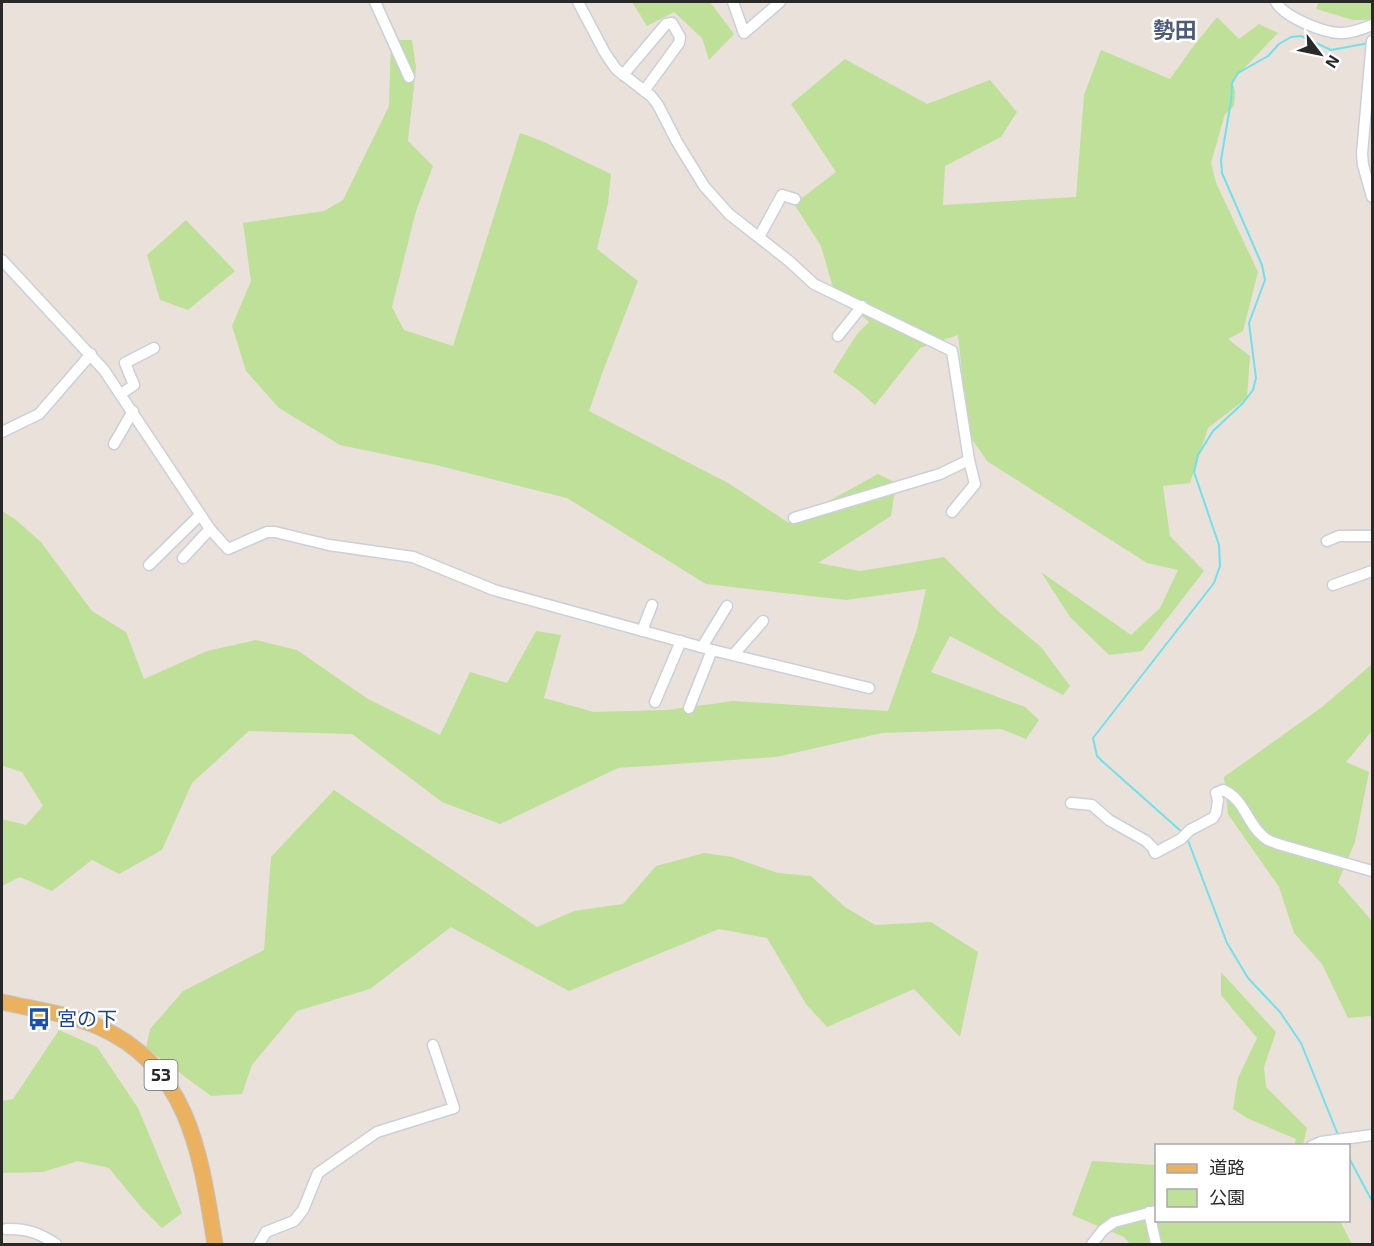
<svg xmlns="http://www.w3.org/2000/svg" width="1374" height="1246" font-family="'Exo 2','Noto Sans JP',sans-serif">
<rect width="100%" height="100%" fill="#ebe1db"/>
<!-- green -->
<g fill="#bee099">
<path d="M632,2h78l24,32 -25,26 -7,-22 -28,-26 -27,14z"/>
<path d="M1319,2h53v18h-19l-37,-11z"/>
<path d="M1217,17l22,22 20,-15 19,9 -46,48 3,10 -1,15 -9,8 -14,49 5,20 42,89 -15,59 -15,8 22,17 -3,42 -39,30 -18,55 -27,3 7,50 34,35 -62,80 -33,4 -39,-38 -29,-45 90,63 29,-27 18,-38 -31,-7 -160,-102 -18,-26 -11,-100 -38,13 -45,57 -18,-16 -24,-17 24,-38 12,-12 -35,-31 -13,-45 -27,-42 42,-32 -45,-68 54,-45 82,45 63,-24 27,32 -16,25 -56,29 -2,39 133,-8 8,-102 17,-45 69,29 22,-31z"/>
<path d="M391,40h21l4,28 -8,73 25,25 -17,45 -24,96 12,23 49,16 67,-213 22,8 69,33 -3,29 -11,46 41,32 -35,90 -14,40 139,72 61,40 89,-49 18,9 -5,33 -73,47 42,8 84,-14 55,55 42,35 29,39 -7,9 -113,-59 -19,36 94,35 14,13 -13,19 -25,-10 -119,4 -106,24 -158,11 -118,56 -58,-22 -90,-68 -103,-3 -57,52 -30,67 -43,24 -27,-14 -40,31 -32,-14 -18,9v-67l24,6 17,-19 -21,-34 -19,-6 -1,14v-269l14,9 25,22 51,69 34,21 18,47 63,-28 49,-11 41,10 71,49 72,36 30,-63 37,11 29,-52 25,4 -17,63 50,14 73,-2 66,-9 155,10 29,-82 9,-40 -80,11 -140,-16 -139,-86 -131,-33 -96,-20 -61,-37 -33,-37 -14,-45 19,-45 -8,-58 81,-12 19,-11 46,-94z"/>
<path d="M186,220l49,51 -47,39 -28,-10 -13,-45z"/>
<path d="M1372,664v67l-26,31 23,10 -14,70 -17,40 34,39v95l-24,2 -26,-54 -28,-31 -15,-46 -51,-73 -4,-37 98,-70z"/>
<path d="M334,790l203,137 37,-16 49,-7 33,-38 48,-13 28,4 46,16 33,3 34,31 30,18 56,-3 47,30 -18,85 -46,-48 -87,38 -21,-23 -39,-66 -48,-9 -150,62 -118,-64 -81,62 -73,22 -45,54 -10,29 -31,2 -65,-48 4,-19 33,-38 81,-41 7,-93z"/>
<path d="M1221,972l55,60 -12,35 2,20 41,41 -4,17h-9l2,-6 -47,-20 -16,-10 5,-31 19,-40 -36,-43z"/>
<path d="M59,1030l38,17 41,61 44,105 -20,15 -21,-21 -32,-39 -31,-7 -35,11 -41,1v-72l11,-2z"/>
<path d="M1092,1161l64,4v55l184,1 12,23h-222l-6,-7 -52,-22z"/>
</g>
<g fill="none" stroke-linecap="round" stroke-linejoin="round">
<!-- stream -->
<g stroke="#70e1eb" stroke-width="2">
<path d="M1183,833l-81,-72 -5,-5 -4,-18 121,-155 6,-17 -1,-21 -25,-73 4,-17 15,-24 30,-28 10,-13 3,-12 -7,-55 16,-43 -3,-15 -40,-92 -1,-13 10,-59 1,-18 6,-10 30,-17 11,-12 12,-7 10,-1 30,14 38,-7"/>
<path d="M1187,838l40,105 21,35 32,34 21,31 37,92"/>
<path d="M1348,1156l24,45"/>
</g>
<!-- street casing -->
<g stroke="#c9d0da" stroke-width="13">
<g id="street">
<path d="M375,2l34,75"/>
<path d="M578,2l27,51 11,16 35,27 7,9 19,37 27,44 25,28 60,47 25,23 138,67 17,109"/>
<path d="M733,2l11,31 36,-31"/>
<path d="M1276,2c8,15 46,30 63,31 11,1 23,-4 33,-8"/>
<path d="M1372,41l-10,113 1,11 9,32"/>
<path d="M623,75l43,-51 6,-1 8,14 -1,6 -35,48"/>
<path d="M759,237l23,-42 13,4"/>
<path d="M2,260l102,110 106,159 18,20 39,-17h8l54,13 84,12 81,33 218,60 157,38"/>
<path d="M838,336l24,-30"/>
<path d="M121,394l13,-9 -9,-22 29,-15"/>
<path d="M2,432l37,-18 52,-60"/>
<path d="M114,444l19,-33"/>
<path d="M794,518l146,-44 29,-14 6,24 -23,28"/>
<path d="M1327,541l12,-5h33"/>
<path d="M183,558l27,-29"/>
<path d="M149,565l51,-50"/>
<path d="M1333,585l39,-14"/>
<path d="M642,631l10,-26"/>
<path d="M702,647l25,-41"/>
<path d="M734,654l29,-33"/>
<path d="M655,702l26,-61"/>
<path d="M689,708l23,-58"/>
<path d="M1071,803l21,2 17,15 37,21 7,7 2,5 26,-14 9,-9 23,-12 3,-5 2,-13 -2,-7 7,-3c22,9 24,35 42,48 3,3 9,4 13,6l94,27"/>
<path d="M1312,1146l9,-4 51,-7"/>
<path d="M1149,1212l7,32"/>
<path d="M6,1229c20,-1 33,4 50,15"/>
<path d="M259,1244l7,-12 28,-11 9,-11 15,-37 59,-41 77,-24 -21,-63"/>
<path d="M1092,1244l11,-14 11,-8 42,-11"/>
</g>
</g>
<!-- primary casing -->
<g stroke="#c3c3c3" stroke-width="17">
<path id="primary" d="M2,1002c30,7 68,12 97,25 91,40 102,130 116,217"/>
</g>
<!-- street -->
<use href="#street" stroke="#fff" stroke-width="10"/>
<!-- primary -->
<use href="#primary" stroke="#ecb15f" stroke-width="15"/>
</g>
<!-- icons -->
<defs>
<g id="bus-bare" transform="scale(1.8)"><path d="M-5-6H5V4H4V6H2V4H-2V6H-4V4H-5ZM-3.5-4V0h7V-4ZM-3.5 1.2v1.5H-2V1.2ZM2 1.2v1.5H3.5V1.2Z" fill="#1a4fb4" stroke="#fff" stroke-width="2.5" paint-order="stroke"/></g>
</defs>
<g fill-rule="evenodd">
<use href="#bus-bare" x="39" y="1019"/>
</g>
<g text-anchor="middle" stroke-width="5" stroke-linejoin="round" paint-order="stroke">
<!-- shield labels -->
<rect fill="#fff" stroke="#696969" stroke-width="1.5" x="144.5" y="1060" width="33" height="30" rx="4.5"/>
<g font-size="18" font-weight="bold" fill="#292929">
<text x="161" y="1081">53</text>
</g>
<!-- transit labels -->
<g font-size="20" fill="#164399" stroke="#fff" text-anchor="start">
<text x="57" y="1026">宮の下</text>
</g>
<!-- quarter labels -->
<g font-size="22" font-weight="bold" fill="#4b5b78" stroke="#fff">
<text x="1175" y="38">勢田</text>
</g>
</g>
<!-- border -->
<rect width="1374" height="1246" fill="none" stroke="#292929" stroke-width="6"/>
<!-- legend -->
<rect x="1155" y="1144" width="195" height="78" fill="#ffffff" stroke="#a9a9a9" stroke-width="1.5"/>
<rect x="1167" y="1164" width="30" height="9" fill="#ecb15f" stroke="#a9a9a9" stroke-width="1.5"/>
<text x="1209" y="1174" font-size="18" fill="#292929">道路</text>
<rect x="1167" y="1189" width="30" height="18" fill="#bee099" stroke="#a9a9a9" stroke-width="1.5"/>
<text x="1209" y="1204" font-size="18" fill="#292929">公園</text>
<!-- north arrow -->
<g transform="translate(1320 54) rotate(122)" stroke="#ffffff" stroke-width="4.5" paint-order="stroke">
<path d="M0-4.5L10 22L0 15L-10 22Z" fill="#292929"/>
<text y="-9" font-size="16" font-weight="bold" text-anchor="middle" fill="#292929">N</text>
</g>
</svg>
